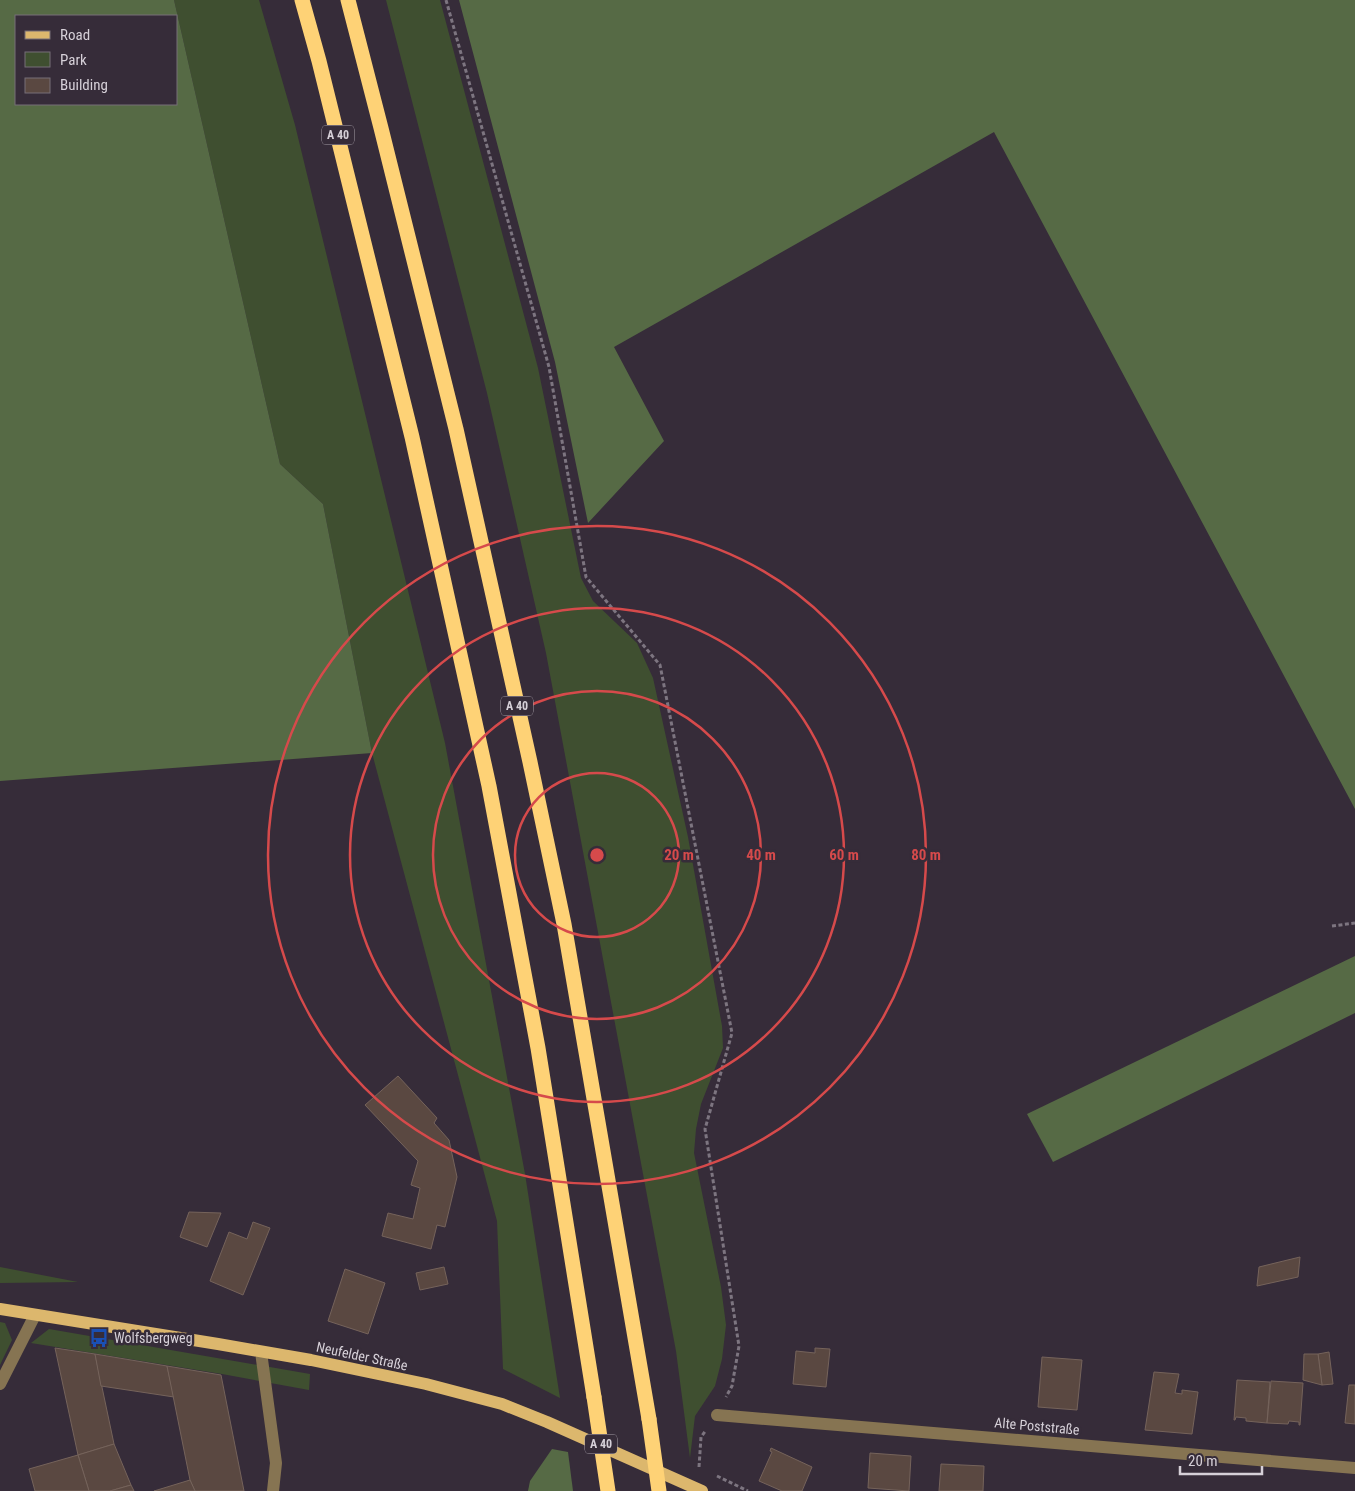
<svg xmlns="http://www.w3.org/2000/svg" width="1355" height="1491" font-family="'Roboto Condensed',sans-serif">
<rect width="100%" height="100%" fill="#362c39"/>
<!-- green -->
<g fill="#3f4f30">
<path d="M174,0h85l36,125 150,618 80,431 35,224 -57,-29 -6,-148 -125,-468 -49,-249 -43,-40z"/>
<path d="M386,0h54l98,368 43,210 12,23 44,42 16,35 35,159 34,189 1,22 -22,56 -5,25 -2,24 27,134 5,38 -4,34 -7,27 -20,30 -5,42 -14,-107 -130,-698 -59,-260z"/>
<path d="M0,1267l78,15 -78,1z"/>
<path d="M0,1322l5,1 7,17 -12,25z"/>
<path d="M49,1329l261,45 -1,16 -87,-16 -191,-31z"/>
</g>
<!-- forest -->
<g fill="#566a45" fill-rule="evenodd">
<path d="M0,0h174l106,464 43,40 49,249 -372,28zM16,16h160v88h-160z"/>
<path d="M459,0h896v809l-361,-677 -380,215 50,94 -76,82 -33,-161z"/>
<path d="M1355,956v57l-302,149 -26,-48z"/>
<path d="M552,1449l16,3 5,39h-45l2,-10z"/>
</g>
<!-- building -->
<g fill="#5a4841" stroke="#75635b">
<path d="M398,1076l39,42 -3,5 15,17 8,37 -12,50 -8,-2 -6,24 -49,-13 6,-23 25,6 7,-31 -9,-3 7,-24 -53,-56z"/>
<path d="M189,1212l32,1 -14,34 -27,-10z"/>
<path d="M253,1222l17,6 -27,67 -33,-14 19,-49 18,7z"/>
<path d="M1300,1257l-2,20 -41,9 2,-19z"/>
<path d="M444,1267l4,17 -28,6 -4,-17z"/>
<path d="M345,1269l40,14 -17,51 -40,-13z"/>
<path d="M55,1348l40,6 19,90 -36,11z"/>
<path d="M815,1348l15,1 -4,38 -33,-3 3,-33 19,2z"/>
<path d="M1329,1352l4,32 -11,1 -4,-31z"/>
<path d="M95,1354l72,12 7,31 -73,-11z"/>
<path d="M1304,1354h14l4,31 -19,-5z"/>
<path d="M1042,1357l40,3 -5,50 -39,-3z"/>
<path d="M167,1366l54,9 23,116h-49l-5,-11z"/>
<path d="M1154,1372l25,2 -4,19 7,1v-4l16,2 -6,42 -47,-4z"/>
<path d="M1237,1380l33,2 -3,41 -21,-2v-3l-10,-1 -1,3h-1z"/>
<path d="M1271,1381l32,2 -3,42h-1v-3l-10,-1 -1,3 -21,-1z"/>
<path d="M1349,1385h6v39l-10,-1z"/>
<path d="M114,1444l17,41 -21,6h-21l-11,-36z"/>
<path d="M771,1448l41,19 -10,24h-20l-23,-10 13,-29 -2,-1z"/>
<path d="M870,1453l41,3 -2,35 -41,-3z"/>
<path d="M78,1455l11,36h-54l-6,-22z"/>
<path d="M941,1464l43,2 -1,25h-44z"/>
<path d="M190,1480l5,11h-41z"/>
<path d="M131,1485l3,6h-24z"/>
</g>
<g fill="none" stroke-linecap="round" stroke-linejoin="round">
<!-- path -->
<g stroke="#7d7580" stroke-width="3" stroke-dasharray="4 2.5" stroke-linecap="butt">
<path d="M446,0l103,367 37,210 74,88 72,368 -27,96 34,217 -7,40 -6,11"/>
<path d="M1332,926l23,-3"/>
<path d="M699,1467l2,-30 5,-7"/>
<path d="M717,1476l31,15"/>
</g>
<!-- minor -->
<g stroke="#867452" stroke-width="12">
<path d="M261,1352l15,111 -3,28"/>
<path d="M0,1384l35,-69"/>
<path d="M717,1415l638,53"/>
</g>
<!-- major -->
<path stroke="#dcb76d" stroke-width="12" d="M0,1309l218,35 93,16 115,24 76,20 45,18 155,69"/>
<!-- highway -->
<g stroke="#fed276" stroke-width="15">
<path d="M302,0l17,61 93,376 77,349 49,262 56,349"/>
<path d="M348,0l33,128 75,301 74,333 34,162 85,495"/>
</g>
<!-- highway-bridge -->
<g stroke="#fed276" stroke-width="15">
<path d="M594,1397l14,94"/>
<path d="M649,1419l10,72"/>
</g>
</g>
<!-- distance rings -->
<g fill="none" stroke="#d64a4b" stroke-width="2.5">
<circle cx="597" cy="855" r="82"/>
<circle cx="597" cy="855" r="164"/>
<circle cx="597" cy="855" r="247"/>
<circle cx="597" cy="855" r="329"/>
</g>
<!-- icons -->
<defs>
<g id="bus-bare" transform="scale(1.5)"><path d="M-5-6H5V4H4V6H2V4H-2V6H-4V4H-5ZM-3.5-4V0h7V-4ZM-3.5 1.2v1.5H-2V1.2ZM2 1.2v1.5H3.5V1.2Z" fill="#1a4fb4" stroke="#362c39" stroke-width="2.5" paint-order="stroke"/></g>
</defs>
<g fill-rule="evenodd">
<use href="#bus-bare" x="99" y="1338"/>
</g>
<g text-anchor="middle" stroke-width="5" stroke-linejoin="round" paint-order="stroke">
<!-- shield labels -->
<g fill="#362c39" stroke="#a69fa8" stroke-width="1">
<rect x="322" y="125.5" width="32" height="19" rx="4"/>
<rect x="501" y="696.5" width="32" height="19" rx="4"/>
<rect x="585" y="1434.5" width="32" height="19" rx="4"/>
</g>
<g font-size="12" font-weight="bold" fill="#d6d0d8">
<text x="338" y="139">A 40</text>
<text x="517" y="710">A 40</text>
<text x="601" y="1448">A 40</text>
</g>
<!-- poi labels -->
<g font-size="14" fill="#d6d0d8" stroke="#362c39" text-anchor="start">
<text x="114" y="1343">Wolfsbergweg</text>
</g>
<!-- street labels -->
<g font-size="14" fill="#d6d0d8" stroke="#362c39">
<text transform="translate(362 1356) rotate(12)" y="5">Neufelder Straße</text>
<text transform="translate(1037 1426) rotate(5)" y="5">Alte Poststraße</text>
</g>
</g>
<circle cx="597" cy="855" r="8" fill="#d64a4b" stroke="#362c39" stroke-width="2.5"/>
<g font-size="15" text-anchor="middle" font-weight="bold" fill="#d64a4b" stroke="#362c39" stroke-width="5" stroke-linejoin="round" paint-order="stroke">
<text x="679" y="860">20 m</text>
<text x="761" y="860">40 m</text>
<text x="844" y="860">60 m</text>
<text x="926" y="860">80 m</text>
</g>
<!-- legend -->
<rect x="15" y="15" width="162" height="90" fill="#362c39" stroke="#766e79"/>
<rect x="25" y="31" width="25" height="8" fill="#dcb76d" stroke="#766e79"/>
<text x="60" y="40" font-size="15" fill="#d6d0d8">Road</text>
<rect x="25" y="52" width="25" height="15" fill="#3f4f30" stroke="#766e79"/>
<text x="60" y="65" font-size="15" fill="#d6d0d8">Park</text>
<rect x="25" y="78" width="25" height="15" fill="#5a4841" stroke="#766e79"/>
<text x="60" y="90" font-size="15" fill="#d6d0d8">Building</text>
<!-- scale -->
<path d="M1180 1466v8h82v-8" fill="none" stroke="#d6d0d8" stroke-width="2.5"/>
<text x="1188" y="1466" font-size="15" fill="#d6d0d8" stroke="#362c39" stroke-width="4" paint-order="stroke">20 m</text>
</svg>
